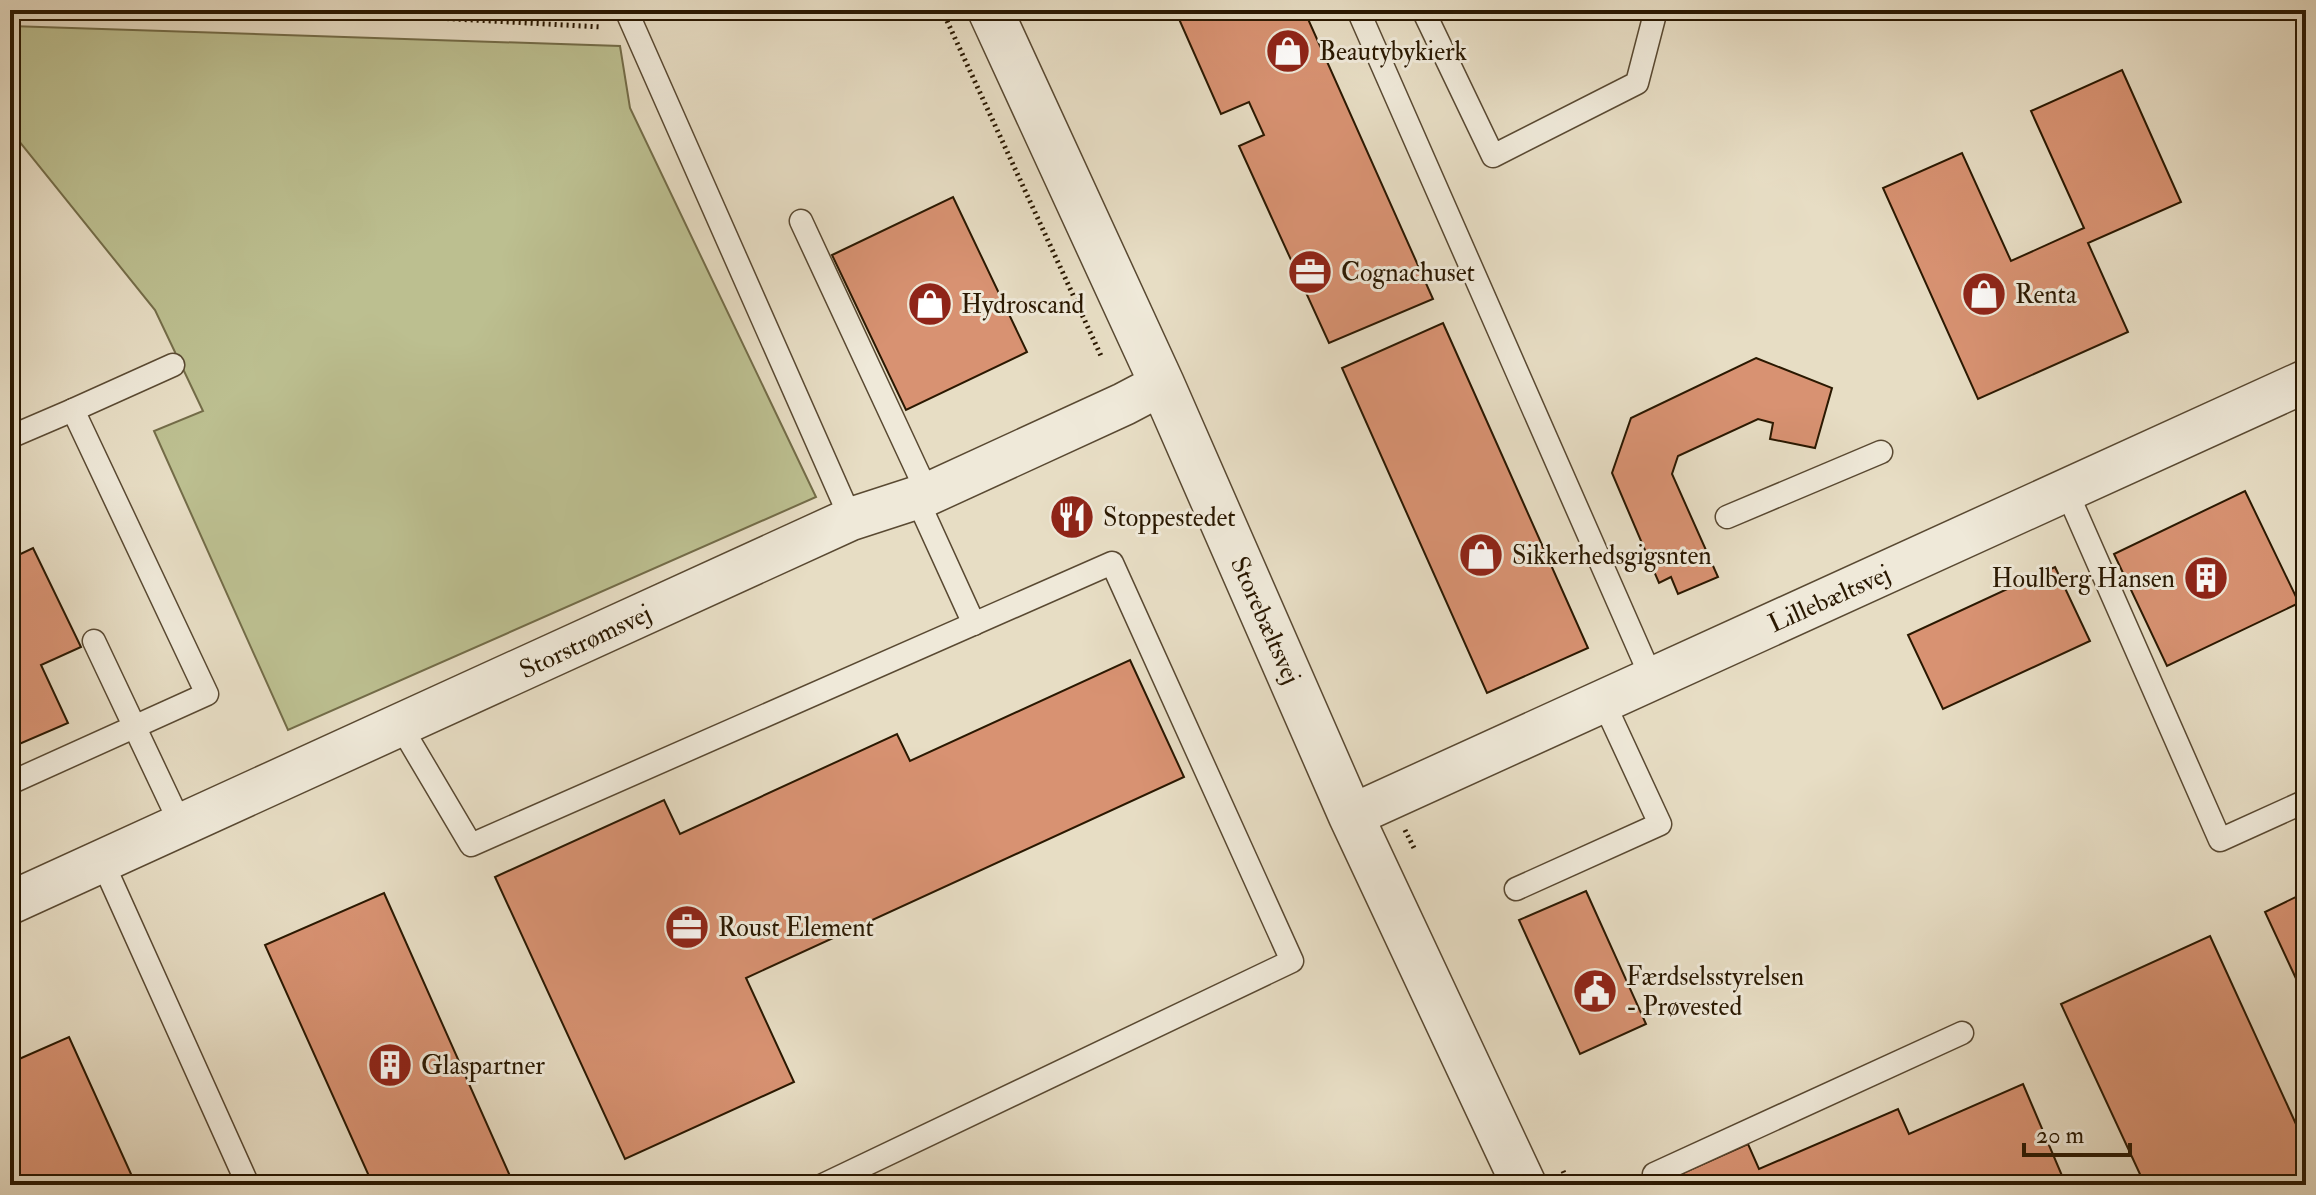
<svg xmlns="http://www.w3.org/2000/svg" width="2316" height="1195" font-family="'IM FELL Double Pica',serif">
<rect width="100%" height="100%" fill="#e7ddc4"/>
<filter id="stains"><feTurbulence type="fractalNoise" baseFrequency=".0025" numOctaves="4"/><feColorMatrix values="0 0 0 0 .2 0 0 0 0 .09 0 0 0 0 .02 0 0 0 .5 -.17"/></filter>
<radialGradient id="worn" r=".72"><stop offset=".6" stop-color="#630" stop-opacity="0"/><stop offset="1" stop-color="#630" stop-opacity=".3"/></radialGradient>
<!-- green -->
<path fill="#bcbf90" stroke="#736c48" stroke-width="2" d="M10,26l610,20 10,62 186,389 -528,233 -134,-299 49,-20 -48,-101 -145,-180z"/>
<!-- building -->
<g fill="#d89272" stroke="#2a1801" stroke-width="2">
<path d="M1175,10h129l129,289 -104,44 -90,-197 25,-11 -15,-33 -28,12z"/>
<path d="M2122,70l59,132 -93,41 40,89 -150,67 -95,-211 79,-35 49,108 73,-33 -53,-117z"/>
<path d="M953,197l74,155 -121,58 -74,-155z"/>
<path d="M1443,323l145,325 -101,45 -145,-325z"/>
<path d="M1756,358l76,30 -17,60 -45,-9 3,-16 -15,-4 -80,37 -6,18 46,103 -40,17 -7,-17 -12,6 -47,-110 19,-55z"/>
<path d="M2245,491l54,112 -132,63 -53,-112z"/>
<path d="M1061,506l31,10 -5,14 -31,-10z"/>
<path d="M33,548l48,99 -40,18 27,58 -58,25v-189z"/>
<path d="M2055,567l35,74 -147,68 -35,-74z"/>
<path d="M1130,660l54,117 -438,201 48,104 -169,77 -130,-282 169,-77 16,34 217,-100 13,27z"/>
<path d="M1586,891l60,133 -66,30 -61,-134z"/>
<path d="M2306,892v108l-41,-88z"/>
<path d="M384,893l130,292h-141l-108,-240z"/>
<path d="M2210,936l96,210v39h-161l-84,-181z"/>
<path d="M69,1037l67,148h-126v-122z"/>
<path d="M2023,1084l43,101h-378l-5,-12 65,-29 11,25 139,-60 11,25z"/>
</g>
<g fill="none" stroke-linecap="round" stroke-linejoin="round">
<!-- service casing -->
<g stroke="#594932" stroke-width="25">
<g id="service">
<path d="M626,10l225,509"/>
<path d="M1358,10l294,669"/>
<path d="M1423,10l70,146 144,-73 19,-73"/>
<path d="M801,221l127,273"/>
<path d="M73,410l100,-45"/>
<path d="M10,437l63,-27 134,284 -197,89"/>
<path d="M2066,490l154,350 86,-39"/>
<path d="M917,499l57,125"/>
<path d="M1727,517l154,-65"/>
<path d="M94,641l87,184"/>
<path d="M400,725l71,120 641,-282 180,398 -469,224"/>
<path d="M102,861l146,324"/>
<path d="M1516,889l144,-65 -57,-123"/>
<path d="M1659,1185l-5,-11 308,-141"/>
</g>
</g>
<!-- minor casing -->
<g stroke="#594932" stroke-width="45">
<g id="minor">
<path d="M1351,816l955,-435"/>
<path d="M10,903l841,-384 77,-25 196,-90 38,-20"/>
</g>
</g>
<!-- tertiary casing -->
<g stroke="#594932" stroke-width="47">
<path id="tertiary" d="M990,10l172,374 189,432 173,369"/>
</g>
<!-- path -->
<g stroke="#2a1801" stroke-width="5" stroke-dasharray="2 4" stroke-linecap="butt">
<path d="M291,10l310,17"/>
<path d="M942,10l160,348"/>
<path d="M1405,830l10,20"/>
<path d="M1563,1171l6,14"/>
</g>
<!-- service -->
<use href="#service" stroke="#efe9d9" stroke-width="22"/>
<!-- minor -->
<use href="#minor" stroke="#efe9d9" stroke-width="42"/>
<!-- tertiary -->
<use href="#tertiary" stroke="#efe9d9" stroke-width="44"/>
</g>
<!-- icons -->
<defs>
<g id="shop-disc" transform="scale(2.3)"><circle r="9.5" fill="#8f2418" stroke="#efe9d9"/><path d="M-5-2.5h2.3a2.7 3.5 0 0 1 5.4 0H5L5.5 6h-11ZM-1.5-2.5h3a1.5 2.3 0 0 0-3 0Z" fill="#fff"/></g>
<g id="office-disc" transform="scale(2.3)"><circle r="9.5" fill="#8f2418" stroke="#efe9d9"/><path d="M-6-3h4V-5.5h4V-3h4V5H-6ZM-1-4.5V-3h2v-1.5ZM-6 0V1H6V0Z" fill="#fff"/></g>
<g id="restaurant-disc" transform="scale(2.3)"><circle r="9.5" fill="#8f2418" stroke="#efe9d9"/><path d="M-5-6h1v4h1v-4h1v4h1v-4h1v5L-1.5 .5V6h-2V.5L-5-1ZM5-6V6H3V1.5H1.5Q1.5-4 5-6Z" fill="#fff"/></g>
<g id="building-disc" transform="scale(2.3)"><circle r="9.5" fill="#8f2418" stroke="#efe9d9"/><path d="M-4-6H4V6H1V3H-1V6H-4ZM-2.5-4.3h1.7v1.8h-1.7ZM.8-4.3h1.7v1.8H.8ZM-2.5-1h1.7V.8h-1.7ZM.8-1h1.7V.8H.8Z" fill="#fff"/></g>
<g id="civic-disc" transform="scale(2.3)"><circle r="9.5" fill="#8f2418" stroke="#efe9d9"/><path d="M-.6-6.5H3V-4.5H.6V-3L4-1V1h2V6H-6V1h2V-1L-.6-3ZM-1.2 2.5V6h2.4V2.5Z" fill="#fff"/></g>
</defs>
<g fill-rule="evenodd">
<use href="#shop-disc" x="1288" y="51"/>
<use href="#office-disc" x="1310" y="272"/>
<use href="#shop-disc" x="1984" y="294"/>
<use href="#shop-disc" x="930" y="304"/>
<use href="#restaurant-disc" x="1072" y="517"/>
<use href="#shop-disc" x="1481" y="555"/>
<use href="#building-disc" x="2206" y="578"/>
<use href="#office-disc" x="687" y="927"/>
<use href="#civic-disc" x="1595" y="991"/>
<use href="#building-disc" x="390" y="1065"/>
</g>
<g text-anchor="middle" stroke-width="6" stroke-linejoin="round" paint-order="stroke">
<!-- poi labels -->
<g font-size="26" fill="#2a1801" stroke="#efe9d9" text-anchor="start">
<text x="1319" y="60">Beautybykierk</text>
<text x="1341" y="281">Cognachuset</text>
<text x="2015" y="303">Renta</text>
<text x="961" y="313">Hydroscand</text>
<text x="1103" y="526">Stoppestedet</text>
<text x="1512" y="564">Sikkerhedsgigsnten</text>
<text x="2175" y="587" text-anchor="end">Houlberg Hansen</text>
<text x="718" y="936">Roust Element</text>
<text x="1626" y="985">Færdselsstyrelsen<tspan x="1626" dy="30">- Prøvested</tspan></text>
<text x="421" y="1074">Glaspartner</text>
</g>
<!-- street labels -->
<g font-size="26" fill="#2a1801" stroke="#efe9d9">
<text transform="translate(1829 598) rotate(-24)" y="9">Lillebæltsvej</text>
<text transform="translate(1266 620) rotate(66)" y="9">Storebæltsvej</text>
<text transform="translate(585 641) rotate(-25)" y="9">Storstrømsvej</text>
</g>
</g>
<!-- margin -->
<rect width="2316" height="1195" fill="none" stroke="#e7ddc4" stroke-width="40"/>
<rect x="12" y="12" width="2292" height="1171" fill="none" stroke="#2a1801" stroke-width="4"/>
<rect x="20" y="20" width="2276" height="1155" fill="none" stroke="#2a1801" stroke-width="2"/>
<!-- scale -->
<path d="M2024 1143v12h106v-12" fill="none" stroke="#2a1801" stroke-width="4"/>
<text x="2036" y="1143" font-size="24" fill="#2a1801" stroke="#efe9d9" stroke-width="6" paint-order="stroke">20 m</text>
<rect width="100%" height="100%" filter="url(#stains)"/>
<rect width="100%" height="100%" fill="url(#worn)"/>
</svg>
